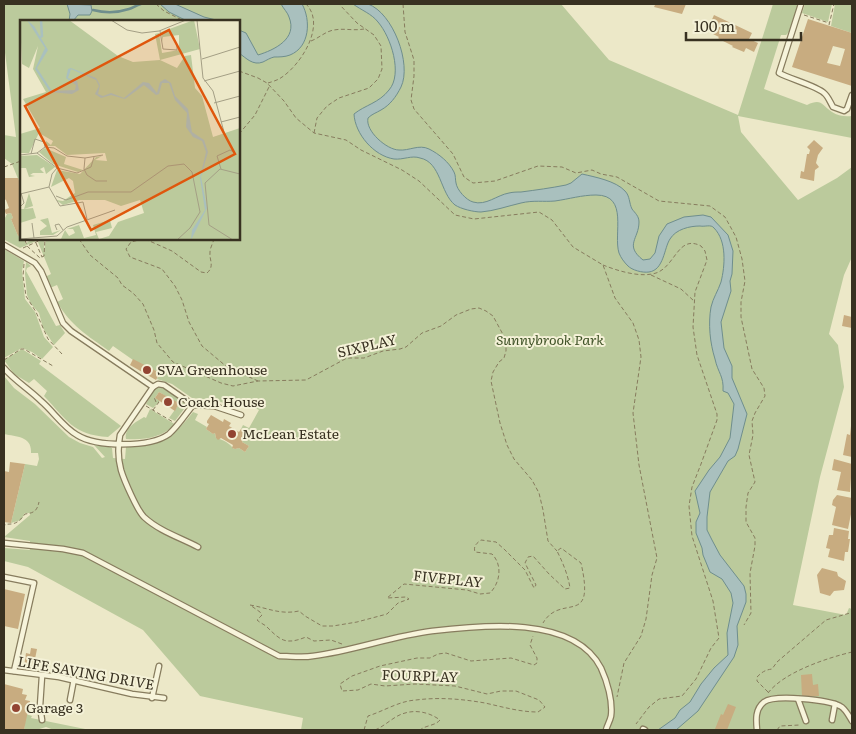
<svg xmlns="http://www.w3.org/2000/svg" width="856" height="734" font-family="Literata,serif">
<rect width="100%" height="100%" fill="#ece8c8"/>
<!-- green -->
<g fill="#bbca9c">
<path d="M4,4h557l48,56 129,55 35,-111h25l-9,28 -3,3h-5l-17,54 43,16c15,-7 14,0 25,7 6,4 13,5 20,4v22l-114,-22 3,16 57,68 39,-22 15,-11v90l-8,18 -15,59 9,11 6,42 -24,90 -27,128 53,10 3,-7 3,1v121h-551l2,-12 -103,-22 -57,-66 -115,-63 -24,-6v-13l26,2v-9l-26,-4 26,-22v-2h-5l-4,7 -10,3 14,-59 12,2 2,-7 -1,-6h-7c1,-17 -14,-16 -27,-19v-58l10,12 21,16 34,33 11,6 13,4 9,11 3,-1 -11,-12 16,2 2,1 1,10 12,1 1,-12c35,-3 45,-7 67,-35l5,2 -3,6 12,7 -1,2 7,5 2,-1 1,5c8,2 13,5 18,11l5,-1 6,4 4,-6 -7,-4 5,-9 -6,-4 2,-4 6,3 10,-18 -19,-10 -6,-1 -4,6 -15,-5 -23,-2 -20,-14 -15,-5 3,-6 -27,-13 -20,-14 -4,5c-22,-16 -38,-25 -52,-49l6,-3 -6,-14 -7,3 -5,-11 6,-3 -13,-32 6,-3v12l2,-12h193v-218h-218v165l-9,-22 -8,-6v-23l12,2 -12,-92z"/>
<path d="M805,4h27l-4,18 -26,-9z"/>
<path d="M835,4h17v29l-21,-7z"/>
<path d="M11,213l2,5 -2,1 7,17 3,-1 -1,-4h1v8h5l-1,5 6,-4 1,1 3,-2h6l-21,9 -15,-8 -1,-2v-18l3,-6z"/>
<path d="M4,249l20,12 -2,10 3,28 10,13 9,25 9,10 -11,12 -10,-7 -10,-4 -18,10z"/>
<path d="M26,262l5,4 -4,2 -1,3 30,55 4,-1 5,8 -11,12 -11,-17 -4,-15 -8,-9 -4,-9 -2,-21z"/>
<path d="M22,349l19,12 -2,3 82,62 -13,11c-35,-2 -42,-18 -64,-41l3,-5 -13,-12 -5,4 -15,-9 -10,-14z"/>
<path d="M159,387l11,3 17,15 -12,16 -6,-3 10,-14 -20,-12 -4,6 5,3 -7,7 -7,-4 8,-15z"/>
<path d="M150,409l26,16c-18,13 -29,15 -50,14 -2,-11 10,-17 18,-22l2,1z"/>
<path d="M26,714l6,2 -1,2 59,12h-36l-8,-3 -10,3h-12z"/>
</g>
<!-- water -->
<g fill="#a9c0be" stroke="#6f8e8d">
<path d="M67,4l24,1 1,6 -2,4h-12l-5,6h-4l1,-7z"/>
<path d="M160,4h15l29,13 16,4h-33l-18,-9z"/>
<path d="M281,4h21c9,16 8,43 -12,51 -5,2 -11,2 -16,2 -4,1 -7,3 -11,5 -10,4 -17,-4 -24,-9v-23l7,3 12,22c16,-5 40,-16 31,-38 -1,-4 -6,-9 -8,-13z"/>
<path d="M353,4c5,0 11,-1 15,0 25,9 44,60 33,83 -5,10 -11,18 -20,23 -5,3 -9,4 -13,8 -3,13 19,32 31,32 10,1 20,-6 30,-1 10,5 20,13 25,23 2,4 1,7 2,11 1,7 10,17 17,19 13,4 24,-7 36,-9 4,-1 8,-1 12,-1 15,-2 30,-4 45,-7l5,-2 11,-9c13,3 34,7 43,17 5,5 4,12 7,18 3,4 7,7 7,13 0,17 -15,23 4,38l7,-1 5,-6 4,-17 8,-12 17,-7 19,-2 8,2 17,18 5,16 -1,23 -2,7 1,10 -10,31 3,26 8,18v12l15,36 -9,35 -3,7 -7,5 -18,31 -3,25v13l5,10 8,15 24,31 2,8v8l-9,24 1,19 -4,12 -36,54 -22,19h-18l17,-12 5,-8 10,-8 11,-18 13,-16 14,-13 -1,-22 6,-30 -2,-10 -9,-14 -12,-7 -7,-17 -1,-7 -6,-15v-11l4,-9 -5,-22 14,-21 11,-13 10,-19 4,-34 -6,-11 -5,-2c1,-15 -5,-18 -8,-32 -5,-16 -7,-35 -4,-52 2,-9 7,-16 10,-25 4,-16 6,-41 -7,-54 -3,-4 -9,-1 -14,-2 -10,0 -24,3 -30,13 -6,9 -6,31 -21,33 -7,1 -17,-2 -21,-6 -4,-4 -7,-8 -9,-13 -6,-19 10,-58 -23,-58 -14,0 -27,4 -41,6 -11,1 -22,-1 -34,2 -13,3 -27,8 -40,9 -7,0 -20,-3 -26,-7 -15,-12 -14,-43 -35,-47 -8,-3 -17,2 -26,1 -20,-3 -39,-25 -40,-45 11,-9 25,-11 35,-24 14,-16 2,-53 -11,-68 -6,-8 -17,-12 -25,-18z"/>
</g>
<g fill="none" stroke-linecap="round" stroke-linejoin="round">
<!-- stream -->
<path stroke="#6f8e8d" stroke-width="2.5" d="M93,10c12,3 24,3 36,-1 4,-1 7,-4 12,-5"/>
</g>
<!-- building -->
<g fill="#c8ac80" fill-rule="evenodd">
<path d="M651,4h35l-4,10 -28,-7 1,-2z"/>
<path d="M714,15l38,18 -3,6 9,4 -4,9 -8,-4 -2,4 -12,-5 1,-1 -10,-5 -5,-3 1,-1 -6,-3 2,-5 -6,-3z"/>
<path d="M808,19l44,14v53l-60,-19zM833,46l12,3 -5,17 -13,-3z"/>
<path d="M814,140l9,8 -5,7 -2,8 3,4 -4,3 -1,11 -14,-3 1,-7 3,1 3,-18h2l1,-4 -3,-3z"/>
<path d="M4,178h14l3,8v7l-2,1 2,6v31h-1l1,4 -3,1 -7,-17 2,-1 -2,-5 -5,1 -2,-4 5,-2 -3,-8 -2,-1z"/>
<path d="M844,315l8,2v11l-10,-2z"/>
<path d="M133,359l27,14 -4,7 -26,-15z"/>
<path d="M159,392l20,11 -4,8 -20,-13z"/>
<path d="M211,415l12,7 1,-3 7,4 -2,3 10,6 2,-3 6,4 -5,9 7,4 -4,6 -6,-4 -4,1 -3,-1 1,-3 -12,-7 -3,2 -2,-2 -1,-5 -2,1 -7,-5 3,-5 -2,-1v-2z"/>
<path d="M851,426h1v31l-9,-2 4,-21 3,1z"/>
<path d="M834,459l18,5 -2,28 -13,-2 4,-18 -9,-2z"/>
<path d="M10,462l15,2 -14,59 -7,-1v-51l5,1z"/>
<path d="M837,495l15,3v11l-4,20 -16,-4 4,-18 -4,-2 1,-5z"/>
<path d="M834,528l15,3 -1,8h2l-2,13h-3l-1,9 -16,-4 2,-8 -4,-1 3,-13h4z"/>
<path d="M822,568l15,4 1,4 8,5 -2,9 -10,1 -4,5 -10,-3 -3,-18z"/>
<path d="M4,589l21,5 -7,35 -14,-3z"/>
<path d="M31,648l6,1 -4,20 -9,-2 2,-14 4,1z"/>
<path d="M812,674l1,11 5,-1 1,12 -17,1 -1,-22z"/>
<path d="M4,684l19,5 -1,5 5,1 -2,5 5,1 -6,29h-20z"/>
<path d="M728,704l8,3 -9,23 -12,-1 6,-15 2,1z"/>
</g>
<g fill="none" stroke-linecap="round" stroke-linejoin="round">
<!-- service casing -->
<g stroke="#877c5e" stroke-width="7">
<g id="service">
<path d="M801,4l-22,69c11,6 38,13 45,20 4,3 6,9 9,14l11,4 3,-2 5,-14"/>
<path d="M4,245l31,18 6,8 22,52 8,8 82,56 5,-3 6,1 29,20 21,1 27,9"/>
<path d="M4,368c11,13 25,21 37,33 12,10 22,26 36,34 19,12 73,13 92,-1 9,-8 16,-19 24,-29"/>
<path d="M153,387l-33,48c-2,11 -2,24 1,35 3,10 16,40 23,47 15,14 37,21 54,30"/>
<path d="M4,543l59,6 20,4 196,103c11,0 23,2 34,0 40,-5 79,-20 119,-25 50,-6 142,-16 169,37 6,13 12,33 10,48 -1,5 -4,10 -5,14"/>
<path d="M4,577l30,6 -20,88"/>
<path d="M4,670l55,7 73,17 32,4"/>
<path d="M152,698l7,-32"/>
<path d="M798,699l8,22"/>
<path d="M70,700l4,-21"/>
<path d="M42,720l-2,-14 2,-30"/>
<path d="M832,720l3,-16"/>
<path d="M643,729l2,1"/>
<path d="M757,730c-1,-10 -2,-21 7,-28 11,-8 64,-2 76,4 5,2 9,10 12,15"/>
</g>
</g>
<!-- path -->
<g stroke="#877c5e" stroke-width="1" stroke-dasharray="4 2.5" stroke-linecap="butt">
<path d="M156,4l8,7 20,10"/>
<path d="M403,4l2,28 9,28v16l-3,24 3,9 39,45 11,23 9,6 22,-2 43,-15 24,1 14,6 16,-3 9,4 16,3 42,24 51,5 15,11 11,20 6,22 3,22 -4,21v15l11,52 12,19 1,8 -10,17 -3,8 1,14 -4,20 6,27 -7,11 -2,14v15l9,16v8l-5,27 1,40 -7,12"/>
<path d="M804,15l25,8"/>
<path d="M829,25l5,-21"/>
<path d="M311,41c8,-3 15,-10 23,-11 10,-2 19,1 30,-1"/>
<path d="M239,71l19,7 9,5 17,18 12,17 18,15 32,7 15,10 41,20 17,11 36,34 19,4 65,-7 13,8 21,27 30,18 12,33 18,25 6,17 2,17 -8,56 6,52 18,93 -5,17 -6,44 -5,17 -17,27 -7,34"/>
<path d="M268,83c3,-1 7,-2 11,-4 21,-12 48,-54 27,-75"/>
<path d="M314,133l3,-15 10,-12 12,-8 30,-10 9,-9 4,-10 -1,-23 -7,-11 -17,-12 -18,-19"/>
<path d="M239,134l16,-19 14,-28"/>
<path d="M4,167l17,-6"/>
<path d="M79,239l11,16 28,23 4,7 11,8 10,11 11,26 3,13 16,19 48,21 12,3 25,-5 48,-1 41,-22h17l19,-7 17,-2 6,-2 16,-14 19,-7 15,-11 15,-6 8,-1 7,3 7,5 13,24v11l-2,7 -5,4 -6,10 -2,9 9,42 7,22 7,14 18,21 7,13 4,17 5,31 9,10"/>
<path d="M143,239l-12,3 -5,7 4,8 32,12 13,17 7,14 7,22 13,24 25,21 31,14"/>
<path d="M145,239l27,12 29,21 6,1c8,-7 2,-13 3,-21 0,-4 3,-9 4,-13"/>
<path d="M25,240l2,6 13,12 4,-2 1,-17"/>
<path d="M36,243l6,14"/>
<path d="M23,248l20,-9"/>
<path d="M24,264l-1,12 3,20 10,16 12,27 14,15"/>
<path d="M603,265c15,6 38,13 53,8 19,-6 22,-39 45,-27l4,5 2,9 -12,32 -2,35 4,28 20,59v6l-16,44 -9,23 -3,19 3,30 21,65 6,37 -8,10 -15,31 -14,17 -23,3 -10,8 -13,17"/>
<path d="M651,275l30,14 13,12"/>
<path d="M4,360l17,-11h3l29,17"/>
<path d="M146,406l27,16"/>
<path d="M153,410l6,-8h-3l-2,-5"/>
<path d="M4,528l1,-4c10,1 14,-2 20,-10 9,-1 12,-3 14,-12"/>
<path d="M342,644l-11,-4 -17,1 -8,-4c-20,8 -25,4 -39,-10 -3,-3 -7,-4 -10,-7l5,-5 -2,-3 -10,-7c18,3 30,10 49,6l6,5 17,10h11l24,-4 30,-8 11,-11 11,-4 -3,-2 -19,1 17,-14 63,6 13,4 10,-1c10,-10 13,-28 2,-39l-17,-2c-2,-6 2,-9 6,-12l15,2 8,7 21,21 9,18 2,-3 -11,-22 3,-6 5,-1 16,18 16,15 5,-1c-2,-13 -7,-25 -13,-37l4,-3 20,15c15,66 -20,29 -38,60"/>
<path d="M768,692l-11,-11v-4c5,-5 8,-7 15,-8l5,-7 49,-42 24,-7 2,2"/>
<path d="M768,693c16,-21 59,-35 84,-41"/>
<path d="M364,730l4,-14c16,-5 31,-15 48,-16 23,-3 46,-1 69,3 18,4 35,9 53,9l7,-5 -6,-7 -23,-9h-15l-14,3 -32,-8 -40,-2 -30,2 -14,-2 -13,6 -16,1 -2,-7 12,-8 28,-10 37,-8h13l8,-4 8,-1 25,8 40,-3 23,7 3,-2v-5l-7,-13 3,-9"/>
<path d="M375,730c10,-4 18,-13 27,-16 13,-5 27,-2 38,6 -5,6 -14,5 -20,10"/>
<path d="M777,730l3,-4 20,-1"/>
</g>
<!-- service -->
<use href="#service" stroke="#f7f4db" stroke-width="4.5"/>
</g>
<!-- markers -->
<g fill="#924432" stroke="#f4f1d7" stroke-width="2">
<circle cx="147" cy="370" r="5"/>
<circle cx="168" cy="402" r="5"/>
<circle cx="232" cy="434" r="5"/>
<circle cx="16" cy="708" r="5"/>
</g>
<g text-anchor="middle" stroke-width="4" stroke-linejoin="round" paint-order="stroke">
<!-- park labels -->
<g font-size="14" font-style="italic" fill="#405328" stroke="#f4f1d7">
<text x="550" y="345">Sunnybrook Park</text>
</g>
<!-- street labels -->
<g font-size="14" fill="#383121" stroke="#f4f1d7">
<text transform="translate(367 346) rotate(-13)" y="5">SIXPLAY</text>
<text transform="translate(448 579) rotate(6)" y="5">FIVEPLAY</text>
<text transform="translate(86 673) rotate(10)" y="5">LIFE SAVING DRIVE</text>
<text transform="translate(420 676) rotate(2)" y="5">FOURPLAY</text>
</g>
<!-- poi labels -->
<g font-size="14" fill="#383121" stroke="#f4f1d7" text-anchor="start">
<text x="157" y="375">SVA Greenhouse</text>
<text x="178" y="407">Coach House</text>
<text x="242" y="439">McLean Estate</text>
<text x="26" y="713">Garage 3</text>
</g>
</g>
<!-- overview -->
<g transform="translate(20 20)">
<rect width="220" height="220" fill="#ece8c8"/>
<path d="M0,0h49l49,36 15,6 27,-2 -5,-26 4,-1 3,20 17,-3v-15l-16,2v5l-2,-10 33,-12 6,29 -40,11 17,8 8,-12 6,-1 4,33 7,8 11,41 27,-9v112h-205l26,-1 4,-9 4,6 6,-3 -2,-4h-6l12,-4 5,13 12,-3 -3,-10 17,-5 2,8 -16,4 3,7 10,-3 9,-14 26,-9 -4,-13 -19,6 -16,-6h-25l-17,5 -7,-5 7,1 12,-8 -2,-12 -4,-3 -18,9 6,-17 23,4 16,-17 6,-1 -7,4 12,1 -2,-8 -38,2 -12,-9h-9v-5l5,4 2,-4 -14,-8 -10,20h-9v-19l20,-6 -17,-29 23,-7 -13,-23 5,-23 -9,22 -7,-4zM25,128l21,9 -2,7 19,6 -5,2 -25,-8 -14,-12zM17,135l18,12 -9,7 -2,-7 -4,2 4,4h-11l-3,2 5,1 -6,1 -3,-9h-6v-12zM9,173l4,13 -9,3 9,-1 3,10 -16,5v-14h4zM28,198l4,15 9,-3 -8,5h-13v-4l7,-5 -7,-6z" fill="#bbca9c"/>
<path d="M7,0l7,6 14,24 -11,18 15,23 23,-1 1,-5 -10,-7 2,-9 3,-1 25,10 4,7 -2,9 5,2 8,-3 13,5 19,-16 6,1 8,10 3,-11 5,-3 6,4 4,13 13,13 4,23 12,8 4,12 -7,25 6,31 -16,32 1,-10 13,-20 -5,-32 6,-26 -4,-11 -9,-4 -7,-10 1,-14 -12,-13 -6,-17h-7l-3,11 -3,1 -12,-10 -19,14 -14,-4 -10,3 -6,-4 4,-8 -3,-6 -25,-11 -3,9 9,3 2,9 -7,4 -22,-2 -15,-23 10,-21z" fill="#a9c0be"/>
<path fill="none" stroke="#a9c0be" stroke-width="2.5" d="M19,18l3,-2 -1,-16"/>
<path fill="none" stroke="#a49f85" stroke-width="1" d="M91,0l16,10 15,3 17,-2 27,-11M177,0l6,58 10,13 11,41M140,11l3,18 14,1v-5M182,39l38,-12M184,61l36,-10M194,83l26,-7M201,102l19,-5M17,133l8,-6 9,1 13,8 18,2 18,-3M11,134l4,-15 9,3 1,5M0,135l17,-2 20,15 20,5 14,-6 3,-10M65,138l-1,11 3,6 9,6h11M201,149l-4,-13 13,-6 4,2M29,167l11,19 23,-4 4,17M29,167l3,-13 5,-6M0,174l29,-7M36,176l10,4 22,-8h43l37,-26 16,-2 8,8 8,40 -10,16 -13,12M0,187l4,-4 -3,-10M12,203l2,15M37,210l-2,-5 4,-1 4,6M0,219l37,-3 10,-9 48,-17M213,220l-24,-15 -4,-42 15,-14 20,5"/>
<path fill="#df570d" fill-opacity="0.15" stroke="#df570d" stroke-width="2.5" d="M149,10l66,124 -144,76 -66,-124z"/>
<rect width="220" height="220" fill="none" stroke="#383121" stroke-width="2.5"/>
</g>
<!-- border -->
<rect width="856" height="734" fill="none" stroke="#383121" stroke-width="10"/>
<!-- scale -->
<path d="M686 32v8h115v-8" fill="none" stroke="#383121" stroke-width="2.5"/>
<text x="694" y="32" font-size="15" fill="#383121" stroke="#f4f1d7" stroke-width="4" paint-order="stroke">100 m</text>
</svg>
